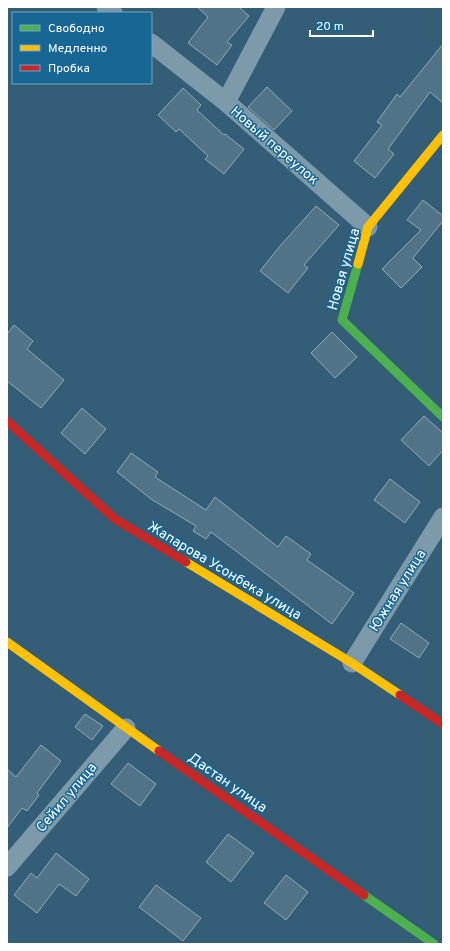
<svg xmlns="http://www.w3.org/2000/svg" width="450" height="951" font-family="Overpass,sans-serif">
<rect width="100%" height="100%" fill="#345e77"/>
<!-- building -->
<g fill="#527488" stroke="#91a9b7">
<path d="M197,7h42l10,9 -22,26 5,3 -15,20 -29,-22 20,-26z"/>
<path d="M443,44v59l-13,-11 -42,57 6,5 -19,24 -21,-17 28,-36 -5,-3 20,-28 3,3z"/>
<path d="M267,87l25,24 -18,19 -26,-23z"/>
<path d="M183,88l18,17 -4,5 27,25 1,-1 19,15 -20,25 -19,-15 3,-3 -29,-27 -3,3 -18,-17z"/>
<path d="M423,200l20,16v5l-30,37 9,9 -21,21 -19,-19 39,-39 -14,-10z"/>
<path d="M316,206l23,19 -35,40 4,3 -20,25 -28,-22 20,-25z"/>
<path d="M14,325l19,16 -6,8 37,31 -23,28 -34,-27v-47z"/>
<path d="M332,332l25,25 -22,21 -24,-25z"/>
<path d="M82,408l24,21 -21,25 -24,-21z"/>
<path d="M424,416l19,17v17l-14,16 -28,-26z"/>
<path d="M131,453l27,19 -3,5 51,33 9,-13 63,50 8,-11 25,18 -4,6 47,33 -22,31 -121,-92 -5,7 -13,-8 3,-5 -45,-27 -34,-27z"/>
<path d="M390,479l30,23 -15,21 -31,-23z"/>
<path d="M401,623l28,20 -10,15 -29,-19z"/>
<path d="M85,714l18,12 -11,14 -17,-13z"/>
<path d="M41,745l20,16 -24,32 2,2 -12,16 -5,-3 -15,20v-59l9,8z"/>
<path d="M128,763l28,21 -16,22 -29,-22z"/>
<path d="M228,834l26,19 -23,29 -25,-20z"/>
<path d="M56,853l33,26 -13,17 -17,-12 -22,29 -23,-18 17,-22 6,5z"/>
<path d="M286,875l22,17 -22,28 -22,-17z"/>
<path d="M156,885l45,33 -18,23 -44,-34z"/>
</g>
<g fill="none" stroke-linecap="round" stroke-linejoin="round">
<!-- street -->
<g stroke="#7c9aa9" stroke-width="19">
<path d="M106,7l7,6"/>
<path d="M276,7l-50,95 142,125"/>
<path d="M151,43l75,59"/>
<path d="M352,663l91,-146"/>
<path d="M7,867l119,-139"/>
</g>
<!-- fast -->
<g stroke="#4caf50" stroke-width="9">
<path d="M358,264l-16,56 101,97"/>
<path d="M364,895l70,49"/>
</g>
<!-- slow -->
<g stroke="#ffc107" stroke-width="9">
<path d="M358,264l10,-37 75,-92"/>
<path d="M186,562l166,101 48,32"/>
<path d="M7,642l152,109"/>
</g>
<!-- jam -->
<g stroke="#c62828" stroke-width="9">
<path d="M7,421l108,98 71,43"/>
<path d="M400,695l43,29"/>
<path d="M159,751l205,144"/>
</g>
</g>
<g text-anchor="middle" stroke-width="3" stroke-linejoin="round" paint-order="stroke">
<!-- street labels -->
<g font-size="14" fill="#fff" stroke="#186693">
<text transform="translate(275 145) rotate(41)" y="5">Новый переулок</text>
<text transform="translate(343 269) rotate(-74)" y="5">Новая улица</text>
<text transform="translate(225 570) rotate(31)" y="5">Жапарова Усонбека улица</text>
<text transform="translate(397 590) rotate(-58)" y="5">Южная улица</text>
<text transform="translate(228 782) rotate(35)" y="5">Дастан улица</text>
<text transform="translate(66 797) rotate(-50)" y="5">Сейил улица</text>
</g>
</g>
<!-- border -->
<rect width="450" height="951" fill="none" stroke="#ffffff" stroke-width="16"/>
<!-- legend -->
<rect x="12" y="12" width="140" height="72" fill="#186693" stroke="#74a3be"/>
<rect x="20" y="25" width="20" height="6" fill="#4caf50" stroke="#74a3be"/>
<text x="48" y="32" font-size="12" fill="#ffffff">Свободно</text>
<rect x="20" y="45" width="20" height="6" fill="#ffc107" stroke="#74a3be"/>
<text x="48" y="52" font-size="12" fill="#ffffff">Медленно</text>
<rect x="20" y="65" width="20" height="6" fill="#c62828" stroke="#74a3be"/>
<text x="48" y="72" font-size="12" fill="#ffffff">Пробка</text>
<!-- scale -->
<path d="M310 30v6h63v-6" fill="none" stroke="#ffffff" stroke-width="2"/>
<text x="316" y="30" font-size="12" fill="#ffffff" stroke="#186693" stroke-width="3" paint-order="stroke">20 m</text>
</svg>
